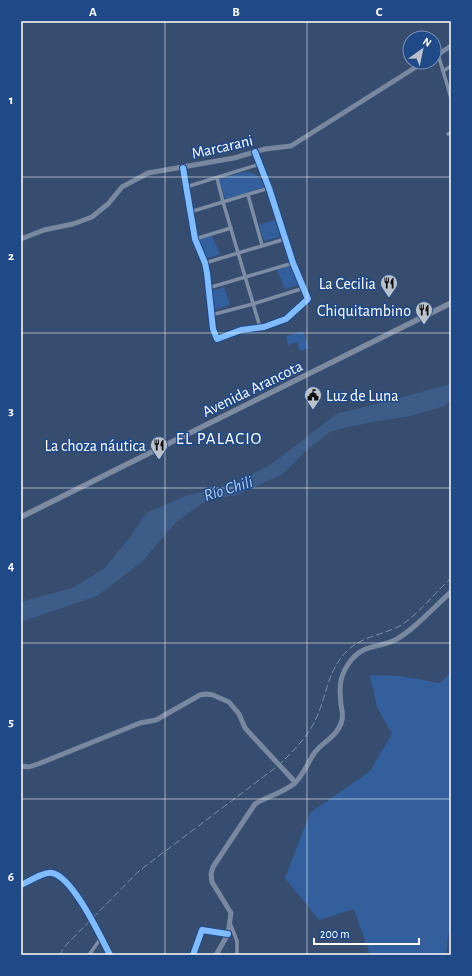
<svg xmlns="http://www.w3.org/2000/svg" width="472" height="976" font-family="'Alegreya Sans',sans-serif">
<rect width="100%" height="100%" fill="#374d6f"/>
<!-- green -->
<g fill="#335f9d">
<path d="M245,172c11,0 16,6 21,15l-41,12 -6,-20z"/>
<path d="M275,220l5,17 -16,4 -5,-16z"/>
<path d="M212,236l8,18 -14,5 -8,-19z"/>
<path d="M291,266l7,19 -13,4 -8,-19z"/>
<path d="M224,287l6,18 -17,5 -2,-19z"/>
<path d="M303,331l6,17 -9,3 -3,-9 -9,3 -2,-9z"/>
<path d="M451,672v254l-3,10 -2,19h-76l-16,-46 -35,11 -34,-42 25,-65 60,-42 22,-37 -15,-27 -7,-32 29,1 41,7z"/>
</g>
<!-- water -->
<path fill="#3d5c88" d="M451,384v16l-7,6 -33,10 -34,5 -46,10 -25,20 -23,23 -46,21 -30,5 -31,22 -34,40 -45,34 -76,26v-20l51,-14 32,-19 27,-33 15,-23 42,-18 40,-8 42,-22 68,-52 15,-3z"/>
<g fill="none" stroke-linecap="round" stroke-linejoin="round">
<!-- street -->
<g stroke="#7d8da5" stroke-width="3.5">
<path d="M438,54l13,44"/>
<path d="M443,71l8,-5"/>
<path d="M448,134l3,-1"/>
<path d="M183,168l12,71 10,24 2,10 6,56 4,10 24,-9 23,-3 22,-8 22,-20 -15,-36 -24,-75 -14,-36"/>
<path d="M217,178l6,24 37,125"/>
<path d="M186,187l74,-23"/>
<path d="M248,195l14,50"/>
<path d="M190,212l79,-24"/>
<path d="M195,239l36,-11"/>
<path d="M205,263l80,-24"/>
<path d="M208,288l85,-25"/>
<path d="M211,315l42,-11 51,-16"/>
<path d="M21,885c7,-3 24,-14 31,-12 21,4 48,63 58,82"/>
<path d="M230,923l7,18v14"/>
<path d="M89,955l12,-17"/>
<path d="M193,955l9,-25 26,4"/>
</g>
<!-- secondary -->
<g stroke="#7888a0" stroke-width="5">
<path d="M434,57l17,-11"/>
<path d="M21,239l23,-9 29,-6 19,-7 16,-13 14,-17 26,-14 86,-15 31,-9 26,-3 133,-84"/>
<path d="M21,766l8,1 9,-3 102,-41 16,-3 44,-25 6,-1 7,1 16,7 10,12 6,14 50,54"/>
<path d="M216,955l12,-21 3,-21 -19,-31 -1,-8 2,-7 42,-63c13,-8 28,-11 40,-21 9,-9 13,-21 20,-31 9,-11 24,-17 27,-32 1,-5 0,-11 -1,-15 -2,-19 -2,-30 11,-46 13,-15 27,-11 43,-19 18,-9 40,-34 56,-48"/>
</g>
<!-- primary -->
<path stroke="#7c8ba2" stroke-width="5.5" d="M21,517l430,-214"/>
<!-- rail -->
<path stroke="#7e8ea3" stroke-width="1" stroke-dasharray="7 3" stroke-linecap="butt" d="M59,955l8,-11 72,-73 140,-106c13,-13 26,-25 35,-42 12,-23 12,-48 30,-69 17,-19 39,-18 59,-30 16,-11 33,-32 48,-46"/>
<!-- cycleway casing -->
<g stroke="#1f4987" stroke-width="8">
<g id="cycleway">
<path d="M183,168l12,71 10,24 2,10 6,56 4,10 24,-9 23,-3 22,-8 22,-20 -15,-36 -24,-75 -14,-36"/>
<path d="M21,885c7,-3 24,-14 31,-12 21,4 48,63 58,82"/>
<path d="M193,955l9,-25 26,4"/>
</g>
</g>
<!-- cycleway -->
<use href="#cycleway" stroke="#80bcff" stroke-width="6"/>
</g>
<!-- grid -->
<path fill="none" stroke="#fff" stroke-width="1" stroke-opacity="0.55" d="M165,21v934M307,21v934M21,177h430M21,333h430M21,488h430M21,643h430M21,799h430"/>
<!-- icons -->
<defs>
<g id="restaurant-pin" transform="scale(0.9)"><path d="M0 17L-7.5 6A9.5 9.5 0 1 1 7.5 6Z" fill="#b9c1cd" stroke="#1f4987"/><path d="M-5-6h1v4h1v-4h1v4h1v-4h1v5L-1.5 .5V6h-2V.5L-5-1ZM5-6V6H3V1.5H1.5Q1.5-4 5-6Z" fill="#111"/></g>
<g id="civic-pin" transform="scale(0.9)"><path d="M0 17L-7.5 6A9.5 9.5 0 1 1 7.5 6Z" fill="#b9c1cd" stroke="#1f4987"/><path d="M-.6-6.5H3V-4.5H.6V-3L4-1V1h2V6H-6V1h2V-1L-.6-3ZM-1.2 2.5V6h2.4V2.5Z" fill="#111"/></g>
</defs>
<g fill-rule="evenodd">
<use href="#restaurant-pin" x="389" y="283"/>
<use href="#restaurant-pin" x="424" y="310"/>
<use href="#civic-pin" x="313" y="395"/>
<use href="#restaurant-pin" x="159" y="445"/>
</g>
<g text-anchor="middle" stroke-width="3" stroke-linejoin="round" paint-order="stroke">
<!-- street labels -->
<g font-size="16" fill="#fff" stroke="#1f4987">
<text transform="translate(222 146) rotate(-13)" y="6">Marcarani</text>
<text transform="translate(252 388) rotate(-26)" y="6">Avenida Arancota</text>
</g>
<!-- poi labels -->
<g font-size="16" fill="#fff" stroke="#1f4987" text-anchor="end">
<text x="376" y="289">La Cecilia</text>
<text x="411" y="316">Chiquitambino</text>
<text x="326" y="401" text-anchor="start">Luz de Luna</text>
<text x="146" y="451">La choza náutica</text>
</g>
<!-- neighbourhood labels -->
<g font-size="17" letter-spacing="1" fill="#fff" stroke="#1f4987">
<text x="219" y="444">EL PALACIO</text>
</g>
<!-- water labels -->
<g font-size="17" font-style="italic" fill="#b3cef2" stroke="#1f4987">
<text transform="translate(228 488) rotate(-17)" y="6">Río Chili</text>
</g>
</g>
<!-- border -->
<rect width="472" height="976" fill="none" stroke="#1f4987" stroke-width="44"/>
<!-- north arrow -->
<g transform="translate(422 50) rotate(33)"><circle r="19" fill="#1f4987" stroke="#7992b7"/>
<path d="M0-3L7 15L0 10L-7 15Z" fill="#b9c1cd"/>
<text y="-6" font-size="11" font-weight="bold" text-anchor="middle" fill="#ffffff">N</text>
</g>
<!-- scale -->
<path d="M314 938v6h105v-6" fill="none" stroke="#ffffff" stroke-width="2"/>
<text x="320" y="938" font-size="12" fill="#ffffff" stroke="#1f4987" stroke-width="3" paint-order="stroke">200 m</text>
<rect x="22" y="22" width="428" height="932" fill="none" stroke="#fff" stroke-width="1.5"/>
<g font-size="13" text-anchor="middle" font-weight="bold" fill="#fff">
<text x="93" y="16">A</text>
<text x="236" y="16">B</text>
<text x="379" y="16">C</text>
<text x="11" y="104">1</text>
<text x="11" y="260">2</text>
<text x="11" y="415">3</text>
<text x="11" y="570">4</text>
<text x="11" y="726">5</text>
<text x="11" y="881">6</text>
</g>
</svg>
